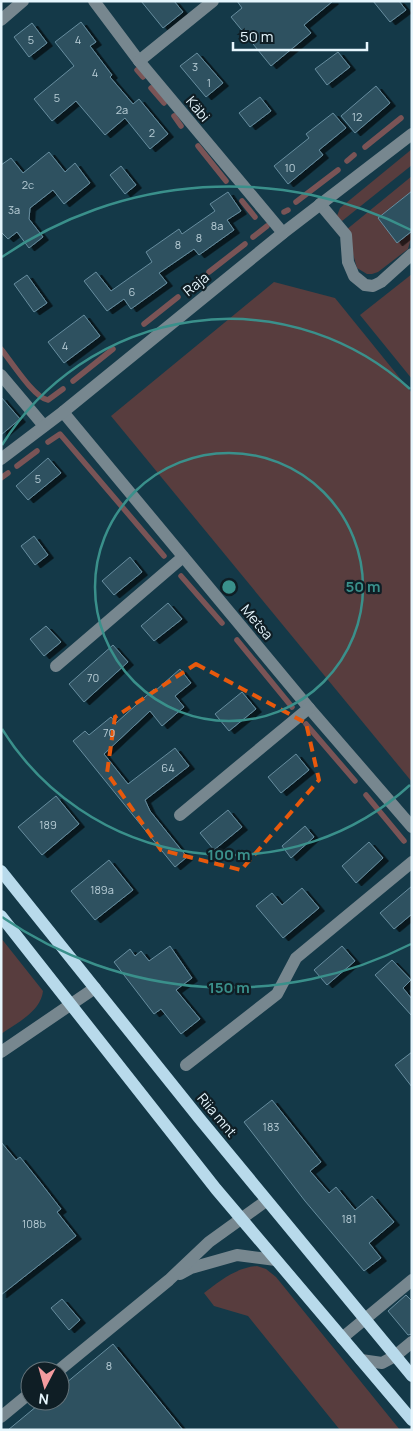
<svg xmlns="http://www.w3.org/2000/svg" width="413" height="1431" font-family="Manrope,sans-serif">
<defs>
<filter id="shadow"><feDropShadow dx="5.5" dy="3" stdDeviation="0" flood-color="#0009"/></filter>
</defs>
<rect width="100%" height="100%" fill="#143948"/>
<!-- green -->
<g fill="#583d3e">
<path d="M412,149v16l-70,56 -5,-5 3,-8z"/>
<path d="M412,176v15l-33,27 33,17 -4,14 -30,23 -6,2h-5l-10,-6 -11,-38z"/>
<path d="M412,274v105l-52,-64z"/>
<path d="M274,282l61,16 77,95v389l-301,-366z"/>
<path d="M1,938l42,53c-2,20 -26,32 -42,43z"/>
<path d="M257,1266l9,3 10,8 124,153h-60l-92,-114 -34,-10 -10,-13c16,-12 31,-25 53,-27z"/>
</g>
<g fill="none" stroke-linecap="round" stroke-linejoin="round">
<!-- stream -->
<g stroke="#7a5456" stroke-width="5.5">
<path d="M137,70l6,7"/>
<path d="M151,88l13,15"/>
<path d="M174,116l7,10"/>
<path d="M198,146l28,35"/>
<path d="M365,147l36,-29"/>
<path d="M347,161l7,-6"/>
<path d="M242,201l13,16"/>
<path d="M296,202l42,-32"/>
<path d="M284,212l4,-2"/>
<path d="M253,237l14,-11"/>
<path d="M209,272l36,-28"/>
<path d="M190,287l7,-6"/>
<path d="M144,324l34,-27"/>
<path d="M1,349c10,12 33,49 47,51l15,-11"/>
<path d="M73,381l40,-32"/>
<path d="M48,442l12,-8 104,122"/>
<path d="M17,466l20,-15"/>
<path d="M1,478l7,-5"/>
<path d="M181,576l41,47"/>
<path d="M237,640l55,67"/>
<path d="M306,724l49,57"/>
<path d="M366,795l38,46"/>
</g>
</g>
<!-- building -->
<g fill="#2d5161" stroke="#678d9e" filter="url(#shadow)">
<path d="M141,1h33l9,11 -20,16z"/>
<path d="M237,1h96l-29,24 7,8 -40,33 -40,-49 11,-9z"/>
<path d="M373,1h26l7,9 -16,12z"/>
<path d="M81,22l15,20 -6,4 22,29 -2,2 23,27 6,-5 29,35 -18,15 -25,-31 -20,17 -29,-34 -24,20 -18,-22 40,-33 -19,-24z"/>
<path d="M32,23l15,20 -18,14 -15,-20z"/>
<path d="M338,52l12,15 -23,18 -12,-16z"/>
<path d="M197,53l26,30 -17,14 -26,-31z"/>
<path d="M376,86l14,17 -35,30 -14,-17z"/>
<path d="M260,97l11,14 -21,16 -11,-14z"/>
<path d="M333,113l13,15 -27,22 4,5 -35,29 -14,-18 35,-28 -3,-4z"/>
<path d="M49,152l16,20 10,-9 15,20 -26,21 -11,-14 -23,18 -1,11 14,18 -14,11 -12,-16 -9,7 -7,-7v-67l10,-7 12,15z"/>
<path d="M121,166l15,19 -11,9 -15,-19z"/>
<path d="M412,191v40l-15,12 -19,-25z"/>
<path d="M228,192l13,19 -14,9 7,10 -35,25 -5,-6 -35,24 8,10 -36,26 -7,-10 -17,12 -23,-30 12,-9 15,19 41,-29 -6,-10 33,-23 3,5 33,-23 -5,-7z"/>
<path d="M27,275l20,28 -13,9 -20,-28z"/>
<path d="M84,315l16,21 -36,27 -16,-21z"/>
<path d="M1,397l19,22 -19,16z"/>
<path d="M48,458l13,15 -33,27 -12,-14z"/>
<path d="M34,536l14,19 -13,10 -14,-19z"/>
<path d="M130,557l12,15 -28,23 -12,-14z"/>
<path d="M168,603l14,16 -28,22 -13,-15z"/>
<path d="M46,626l15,16 -17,14 -14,-17z"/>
<path d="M113,645l15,17 -44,40 -15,-18z"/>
<path d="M180,669l11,14 -16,13 9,11 -22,19 -12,-15 -46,43 24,30 47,-36 14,18 -44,34 5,11 37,46 -12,10 -102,-126 12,-10 4,4 22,-18 5,6 38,-34 1,2z"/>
<path d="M242,692l14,17 -27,22 -14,-17z"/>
<path d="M296,754l13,16 -28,23 -13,-16z"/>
<path d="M56,796l23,28 -37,31 -24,-28z"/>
<path d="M228,810l14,17 -28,23 -14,-17z"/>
<path d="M305,826l9,11 -23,21 -9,-12z"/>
<path d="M369,842l14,16 -27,25 -14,-17z"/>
<path d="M109,860l24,30 -38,30 -24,-29z"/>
<path d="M412,886v28l-18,15 -14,-16z"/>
<path d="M302,888l17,20 -36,30 -27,-32 16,-13 10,12z"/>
<path d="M170,946l22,32 -16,12 24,29 -19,15 -20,-25 -7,5 -40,-52 16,-13 5,7 6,-5 8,10z"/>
<path d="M342,946l13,15 -28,24 -13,-15z"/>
<path d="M392,960l19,20 -8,8 9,11v17l-37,-41z"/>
<path d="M412,1052v35l-17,-22z"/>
<path d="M272,1100l49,62 -11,9 19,22 7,-6 19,23 17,-14 22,26 -25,21 12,15 -17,13 -59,-70 -61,-79z"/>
<path d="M1,1142l15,18 4,-3 20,25 21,27 -4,3 19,24 -75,59z"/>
<path d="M406,1295l6,6v33l-4,1 -20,-24z"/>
<path d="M62,1299l18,21 -11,10 -18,-22z"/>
<path d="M113,1344l70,86h-175l35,-29h17v-13z"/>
</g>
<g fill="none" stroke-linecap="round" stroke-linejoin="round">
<!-- minor -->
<g stroke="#77878f" stroke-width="12">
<path d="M94,1l45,60 144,172"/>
<path d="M1,20l22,-19"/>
<path d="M139,61l74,-60"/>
<path d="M320,204l26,31 2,27 6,14 11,9 8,1 8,-4 31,-28"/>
<path d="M1,375l43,51"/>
<path d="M63,412l246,296 103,119"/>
<path d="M1,459l62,-47 220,-179 129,-99"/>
<path d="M56,666l127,-109"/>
<path d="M180,815l129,-107"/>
<path d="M1,1052l94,-64"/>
<path d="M186,1065l91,-71 19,-36 116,-96"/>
<path d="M180,1274l11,-6 46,-13 39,5"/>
<path d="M342,1338l70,-58"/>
<path d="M361,1360l21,3 13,-7 17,-14"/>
<path d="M58,1371l111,-91 40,-38 57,-41"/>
<path d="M1,1417l29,-24"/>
</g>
<!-- major -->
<g stroke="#b8daeb" stroke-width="12">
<path d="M1,871l198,247 213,258"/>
<path d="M1,916l215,273 196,231"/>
</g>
</g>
<!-- marked area -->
<path fill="none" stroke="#e8590c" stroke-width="4" stroke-dasharray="10 6" stroke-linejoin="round" d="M196,664l110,59 13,57 -78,90 -80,-20 -54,-77 8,-56z"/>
<!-- distance rings -->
<g fill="none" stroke="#3a908b" stroke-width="2.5">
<circle cx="229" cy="587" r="134"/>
<path d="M410 785A268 268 0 0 1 2 729M2 445A268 268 0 0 1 410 389"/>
<path d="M411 944A401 401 0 0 1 2 917M2 257A401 401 0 0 1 411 230"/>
</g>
<g text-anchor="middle" stroke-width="4.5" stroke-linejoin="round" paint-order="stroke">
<!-- number labels -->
<g font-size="11" fill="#b8cdd6">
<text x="31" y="44">5</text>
<text x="78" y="44">4</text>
<text x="195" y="71">3</text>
<text x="95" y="77">4</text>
<text x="209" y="87">1</text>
<text x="57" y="102">5</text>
<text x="122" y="114">2a</text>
<text x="357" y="121">12</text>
<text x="152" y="137">2</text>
<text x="290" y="172">10</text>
<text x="28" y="189">2c</text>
<text x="14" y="214">3a</text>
<text x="217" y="230">8a</text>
<text x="199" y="242">8</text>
<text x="178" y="249">8</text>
<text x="132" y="296">6</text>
<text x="65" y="350">4</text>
<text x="38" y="483">5</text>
<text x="93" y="682">70</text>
<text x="109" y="737">70</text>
<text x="168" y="772">64</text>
<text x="48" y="829">189</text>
<text x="102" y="894">189a</text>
<text x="271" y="1131">183</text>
<text x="349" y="1223">181</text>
<text x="34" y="1228">108b</text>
<text x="109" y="1370">8</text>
</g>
<!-- street labels -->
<g font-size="14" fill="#e6f6fd" stroke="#0f1e25">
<text transform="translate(198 109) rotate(50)" y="5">Käbi</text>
<text transform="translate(196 284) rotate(-39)" y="5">Raja</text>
<text transform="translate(257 622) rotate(50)" y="5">Metsa</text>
<text transform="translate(217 1115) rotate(50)" y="5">Riia mnt</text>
</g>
</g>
<circle cx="229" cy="587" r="8" fill="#3a908b" stroke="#0f1e25" stroke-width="2.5"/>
<g font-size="15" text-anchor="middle" font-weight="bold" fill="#3a908b" stroke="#0f1e25" stroke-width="4.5" stroke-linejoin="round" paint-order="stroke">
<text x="363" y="592">50 m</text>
<text x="229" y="860">100 m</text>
<text x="229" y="993">150 m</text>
</g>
<!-- border -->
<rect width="413" height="1431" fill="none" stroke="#e6f6fd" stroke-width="5"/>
<!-- north arrow -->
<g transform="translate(45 1386) rotate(186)"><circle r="24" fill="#0f1e25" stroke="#65747b"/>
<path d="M0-4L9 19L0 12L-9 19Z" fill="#f49b9f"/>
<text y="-8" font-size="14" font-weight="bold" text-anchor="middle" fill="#e6f6fd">N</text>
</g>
<!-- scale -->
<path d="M233 42v8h134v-8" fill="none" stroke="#e6f6fd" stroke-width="2.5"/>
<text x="240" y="42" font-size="15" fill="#e6f6fd" stroke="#0f1e25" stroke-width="4" paint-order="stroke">50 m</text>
</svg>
